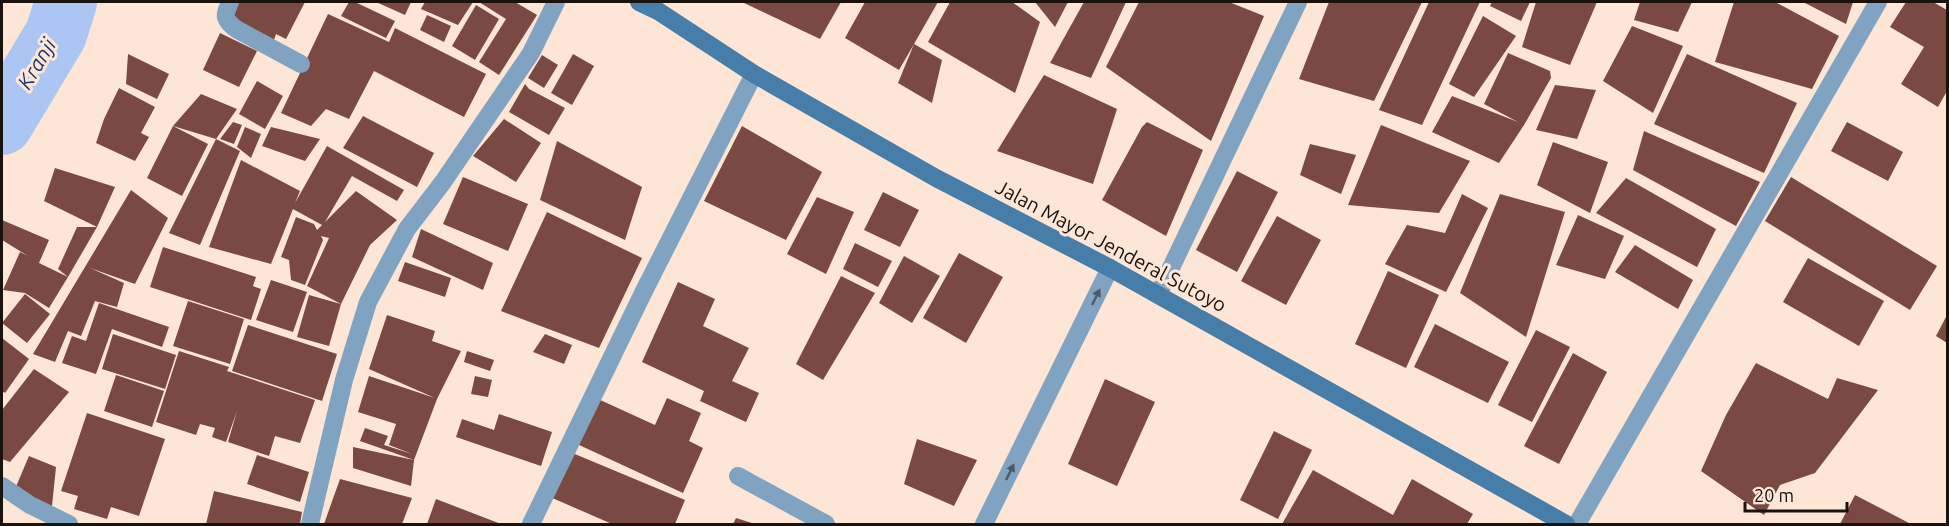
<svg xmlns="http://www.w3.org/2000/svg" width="1949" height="526" font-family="Ubuntu,sans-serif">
<rect width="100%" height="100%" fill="#fee6d7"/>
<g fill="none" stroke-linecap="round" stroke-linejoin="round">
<!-- river -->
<path stroke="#abc6f2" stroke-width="62" d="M2,124l54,-90 10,-32"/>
</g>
<!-- building -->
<g fill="#7a4941">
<path d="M239,2h66l-19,37 -10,-5 -2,6 -45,-22z"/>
<path d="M349,2h6l40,19 -9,17 -45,-22z"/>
<path d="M376,2h35l-6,13z"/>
<path d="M425,2h48l-15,23 -37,-16z"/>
<path d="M479,2h36l22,13 -38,60 -20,-13 27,-43z"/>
<path d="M742,2h99l-21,37z"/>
<path d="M865,2h73l-24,42 28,16 -10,43 -34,-20 16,-39 -15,26 -54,-32z"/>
<path d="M950,2h62l28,20 -25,71 -87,-51z"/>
<path d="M1035,2h33l-13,25z"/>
<path d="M1084,2h42l-35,76 -41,-15z"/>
<path d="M1139,2h90l35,14 -53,125 -105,-74z"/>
<path d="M1329,2h93l-48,99 -75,-22z"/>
<path d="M1429,2h51l-58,123 -43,-15z"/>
<path d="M1492,2h38l-9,19 -31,-15z"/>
<path d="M1536,2h61l-27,63 -48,-18z"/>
<path d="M1640,2h52l-14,30 -44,-12z"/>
<path d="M1734,2h41l64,34 -27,53 -97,-27z"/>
<path d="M1803,2h50l-7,22z"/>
<path d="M1906,2h27l14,8v81l-9,16 -37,-23 23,-37 -34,-20z"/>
<path d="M476,5l23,14 -24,41 -23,-14z"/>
<path d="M328,14l61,28 6,-14 91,46 -22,43 -90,-46 -25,48 -23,-10 -15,17 -30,-13z"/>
<path d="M427,15l24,11 -7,16 -24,-12z"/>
<path d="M1483,16l33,20 -42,61 -25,-13z"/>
<path d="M1632,26l51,20 -30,67 -50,-32z"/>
<path d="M220,33l37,18 -18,36 -36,-17z"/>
<path d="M1508,53l42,18 1,7 -27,47 -25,38 -67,-31 20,-36 66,26 -34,-18z"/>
<path d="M128,54l41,20 -12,25 -31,-15z"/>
<path d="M573,54l21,12 -22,39 -21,-12z"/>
<path d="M1687,54l110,49 -33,70 -110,-49z"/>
<path d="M542,55l16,10 -14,23 -16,-10z"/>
<path d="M1044,75l73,34 -24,75 -96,-33z"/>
<path d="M257,81l26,15 -18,33 -26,-15z"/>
<path d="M525,84l4,5 36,19 -16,27 -40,-23z"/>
<path d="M1555,85l41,5 -19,49 -41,-9z"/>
<path d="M119,88l36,19 -14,26 8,4 -14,24 -39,-18 8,-24z"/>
<path d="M201,94l36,15 -21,30 24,12 -40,94 -31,-12 47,-94 -43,-13z"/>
<path d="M363,116l71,37 -17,34 -74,-39z"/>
<path d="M504,119l37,24 -25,39 -43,-26z"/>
<path d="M233,122l9,3 -8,19 -14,-5z"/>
<path d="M1147,122l56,28 -37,86 -64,-36 40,-73z"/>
<path d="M1847,122l56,30 -15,29 -57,-30z"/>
<path d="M1381,125l89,36 -31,52 -91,-8z"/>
<path d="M173,126l35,18 -26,52 -35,-18z"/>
<path d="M742,126l80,46 -36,68 -82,-39z"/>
<path d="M245,127l16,7 -10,24 -14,-11z"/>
<path d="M271,127l49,12 -15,22 -43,-15z"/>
<path d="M1644,131l116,51 -24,44 -103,-56z"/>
<path d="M557,141l85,46 -17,53 -85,-40z"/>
<path d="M1553,142l55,20 -18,51 -53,-28z"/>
<path d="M1310,144l46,11 -15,39 -41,-19z"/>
<path d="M327,146l77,44 -7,11 -45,-25 -27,46 31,-31 41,29 -27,25 -29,59 -12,42 -32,-9 12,-42 32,9 -34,-18 22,-48 -8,-2 2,4 -18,45 -14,-5 -2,-20 -8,-3 15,-40 18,7 3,6 5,-5 -29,-16 -22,55 -62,-17 32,-87 59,31 -5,12z"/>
<path d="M55,168l60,19 -18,40 -29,50 -19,31 -24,-15 -22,-3 17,-38 8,4 -26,-16v-20l47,20 -10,23 29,14 -10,-8 19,-42h20l-53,-26z"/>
<path d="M1237,171l41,21 -41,80 -41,-22z"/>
<path d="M463,177l65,27 -20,47 -65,-27z"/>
<path d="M1791,177l146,89 -27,44 -145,-89z"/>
<path d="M1626,178l90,51 -19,38 -101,-54z"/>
<path d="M131,190l37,28 -33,66 -45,-16 34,15 -7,24 -22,-6 -14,35 -13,-5 -13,31 -22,-8z"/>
<path d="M883,192l36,18 -19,37 -36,-17z"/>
<path d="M1462,194l26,14 -42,84 -61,-28 22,-39 38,8z"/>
<path d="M1500,194l65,18 -39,125 -66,-44z"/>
<path d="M817,197l37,15 -28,62 -39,-20z"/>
<path d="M547,212l95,46 -43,90 -98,-37z"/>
<path d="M1578,215l46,21 -19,43 -49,-14z"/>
<path d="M1277,216l44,24 -35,65 -45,-24z"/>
<path d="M421,229l72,34 -10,27 -71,-33z"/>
<path d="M855,243l37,18 -14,26 -35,-18z"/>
<path d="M1635,245l58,35 -15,29 -63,-37z"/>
<path d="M163,247l93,30 -3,9 8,3 -10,31 -101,-33z"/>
<path d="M959,253l44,24 -37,66 -43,-25z"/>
<path d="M904,256l36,20 -28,47 -33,-20z"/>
<path d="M1808,258l76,43 -25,45 -76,-44z"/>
<path d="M405,262l46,16 -6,19 -47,-16z"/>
<path d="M1388,271l51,24 -33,73 -51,-24z"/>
<path d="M841,276l34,17 -52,87 -27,-16z"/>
<path d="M271,280l36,12 -14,40 -37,-12z"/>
<path d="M678,282l37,17 -12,27 46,22 -17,33 27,12 -13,29 -46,-21 4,-10 -62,-29z"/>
<path d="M25,294l25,20 -23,29 -25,-20z"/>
<path d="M188,301l56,18 -14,45 -57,-18z"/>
<path d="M99,303l70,24 -7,20 -50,-18 -16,45 -34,-11 10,-27 14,5z"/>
<path d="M387,315l48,16 -3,10 29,10 -24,48 -23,61 -3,26 -58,-18v-21l61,13 -54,-19 5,-13 23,8 -4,9 28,9 -23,-9 7,-21 -38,-12 11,-36 66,22 -66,-29z"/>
<path d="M1947,315v28l-11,-7z"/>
<path d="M1435,324l74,38 -21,41 -74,-36z"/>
<path d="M248,325l89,29 -15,47 -90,-30z"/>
<path d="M1536,330l34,17 -38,75 -34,-17z"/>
<path d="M113,334l63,21 -11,34 -63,-20z"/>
<path d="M545,334l27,11 -8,19 -31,-12z"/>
<path d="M2,338l27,21 -24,34 -3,-2z"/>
<path d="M179,351l50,16 -2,4 88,29 -15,43 -25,-7 -6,20 -41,-14 9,-31 -11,31 -14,-5 3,-9 -15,-4 -4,11 -40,-13z"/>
<path d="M467,351l27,9 -4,11 -26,-9z"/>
<path d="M1573,353l34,19 -48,92 -35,-18z"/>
<path d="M1756,363l72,36 9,-21 41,12 -63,83 -35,12 -16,30 -63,-44 25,-56z"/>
<path d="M34,369l35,23 -59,70 -8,-3v-49z"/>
<path d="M116,375l48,16 -12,36 -48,-16z"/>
<path d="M475,376l17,4 -4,17 -17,-3z"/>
<path d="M1105,379l50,23 -38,84 -49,-22z"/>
<path d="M667,398l34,15 -12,28 14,7 -20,45 -106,-49 21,-45 57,26z"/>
<path d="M87,413l78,26 -26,77 -28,-9 -4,12 -33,-10 4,-13 -17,-5z"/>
<path d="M499,414l53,18 -11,34 -85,-29 6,-18 32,11z"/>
<path d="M1274,431l38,19 -34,69 -38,-19z"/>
<path d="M917,439l60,21 -23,46 -50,-22z"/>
<path d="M570,452l115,48 -10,24h-63l-62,-27z"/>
<path d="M257,455l52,17 -9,30 -53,-18z"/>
<path d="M29,456l27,11 -4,39 -37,-17z"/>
<path d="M1313,470l80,45 19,-36 61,35 -6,10h-185z"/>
<path d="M340,479l72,19 -10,26h-78z"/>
<path d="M214,491l88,21 -2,12h-94z"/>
<path d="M1855,495l56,29h-71z"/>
<path d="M436,499l65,25h-74z"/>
<path d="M736,518l19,6h-22z"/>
</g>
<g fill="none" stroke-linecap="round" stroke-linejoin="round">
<!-- street -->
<g stroke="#7fa3c0" stroke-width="18">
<path d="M230,2c-6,15 -7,16 6,27l65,35"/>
<path d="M1158,295l140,-293"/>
<path d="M738,476l88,48"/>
<path d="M2,486l28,19 39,19"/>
<path d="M310,524l34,-144 24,-78 39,-73 36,-47 88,-129 25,-51"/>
<path d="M531,524l112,-231 111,-219"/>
<path d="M984,524l126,-256"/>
<path d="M1577,524l301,-522"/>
</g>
<!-- secondary -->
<path stroke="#477ea9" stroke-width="18" d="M639,2l19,9 96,63 182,104 174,90 456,256"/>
</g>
<!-- one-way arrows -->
<defs><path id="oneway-solid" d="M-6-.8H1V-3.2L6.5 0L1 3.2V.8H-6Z" transform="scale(1.5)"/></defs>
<g fill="#4c5a66">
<use href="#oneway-solid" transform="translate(1096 297) rotate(-64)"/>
<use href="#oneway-solid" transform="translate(1010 472) rotate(-64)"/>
</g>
<g text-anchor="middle" stroke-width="6" stroke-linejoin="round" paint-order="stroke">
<!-- street labels -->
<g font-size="20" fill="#1a120d" stroke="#fee6d7">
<text transform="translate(1111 246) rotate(28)" y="7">Jalan Mayor Jenderal Sutoyo</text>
</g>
<!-- water labels -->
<g font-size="21" font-style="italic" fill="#17356a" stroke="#fee6d7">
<text transform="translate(37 64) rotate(-59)" y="7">Kranji</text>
</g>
</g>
<!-- border -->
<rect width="1949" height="526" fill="none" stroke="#1a120d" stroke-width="6"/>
<!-- scale -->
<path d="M1745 502v9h102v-9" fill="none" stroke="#1a120d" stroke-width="3"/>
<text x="1754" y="502" font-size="18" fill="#1a120d" stroke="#fee6d7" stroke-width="4.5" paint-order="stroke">20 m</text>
</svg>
